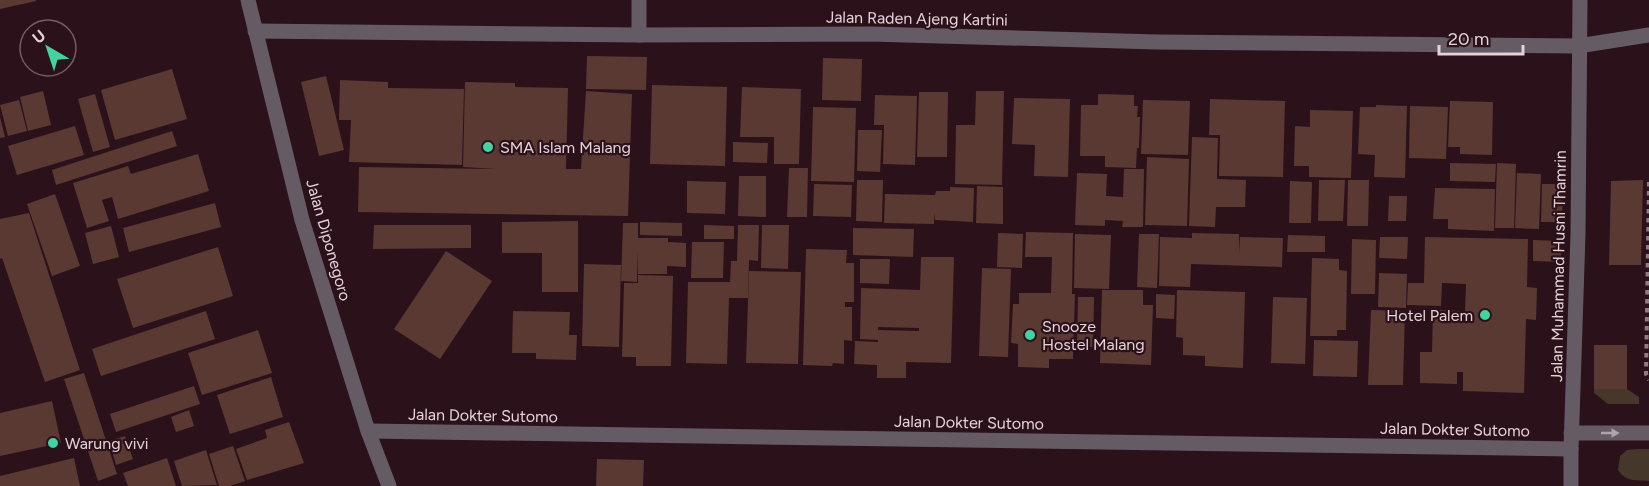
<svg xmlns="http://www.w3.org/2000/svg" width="1649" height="486" font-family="Figtree,sans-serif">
<rect width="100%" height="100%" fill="#2b111a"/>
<!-- green -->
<g fill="#453729">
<path d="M1594,389h33l12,8v7h-31l-14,-11z"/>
<path d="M1637,449h12v32c-13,-1 -23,1 -31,-11l2,-14 7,-6z"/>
</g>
<!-- building -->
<g fill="#5a3932" fill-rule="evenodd">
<path d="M0,0h36v1l-36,8z"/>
<path d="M587,56l60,1 -1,33 -60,-1z"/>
<path d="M823,58l39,1 -1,42 -39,-1z"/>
<path d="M172,69l15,50 -72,21 -14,-50z"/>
<path d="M326,76l18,74 -25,6 -18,-74z"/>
<path d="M340,80l48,2v6l76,1 -2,76 -113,-3 2,-42h-12z"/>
<path d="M465,82l50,1v4l53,1 -2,81h15l5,-78 46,3 -4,122 -270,-4 1,-45 136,2 -32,-2z"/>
<path d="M652,85l75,2 -2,79 -75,-2z"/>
<path d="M742,87l59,2 -2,75h-25v-27h-34z"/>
<path d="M43,91l8,34 -23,6 -8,-34z"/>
<path d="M976,91h28l-2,94 -47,-1 1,-59h19z"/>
<path d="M919,92h29l-1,65h-30z"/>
<path d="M95,94l15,53 -17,5 -15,-53z"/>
<path d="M1098,94l36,1v11h4l-1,11h3l-1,31h-2l-1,20 -31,-1v-11h-25l1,-51h17z"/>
<path d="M875,95l42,1 -2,69 -32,-1 1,-39h-10z"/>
<path d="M1014,98l56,1 -2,78 -34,-1 1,-31 -23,-1z"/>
<path d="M1210,99l75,2 -2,76 -64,-1 1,-41h-11z"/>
<path d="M19,100l8,31 -19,5 -8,-31z"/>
<path d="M1143,100l47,1 -2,54 -47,-1z"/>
<path d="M1450,101l43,1 -1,53 -32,-1v-7h-12z"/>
<path d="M1376,105l31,1 -2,72 -31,-1 1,-22 -17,-1 2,-47h16z"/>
<path d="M1410,106l38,1 -2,52 -37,-1z"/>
<path d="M813,107l43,1 -2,74 -43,-1z"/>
<path d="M1310,110l43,1 -2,67 -42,-1v-11h-15l1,-40 15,1z"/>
<path d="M0,117l5,20 -5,1z"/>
<path d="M75,126l9,29 -67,20 -9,-29z"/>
<path d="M858,130h24l-2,42 -23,-1z"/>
<path d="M172,131l5,15 -121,39 -4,-15z"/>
<path d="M1192,137l26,1 -1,41 29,1 -1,27h-29l-1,20 -26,-1z"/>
<path d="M733,142l35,1 -1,20 -34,-1z"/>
<path d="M198,154l11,37 -91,28 -6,-22 -10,3 7,21 -22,7 -14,-45 55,-17 3,8z"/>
<path d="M1147,157l42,2 -2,67 -42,-1z"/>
<path d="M1450,163l46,1 -1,18 -45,-1z"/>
<path d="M1497,163l19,1 -2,64h-19z"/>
<path d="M789,168h19l-1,49h-20z"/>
<path d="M1124,169h20l-1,58h-21l1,-6 -18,-1v6l-30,-1 2,-52 30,1 -1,22 17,1z"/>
<path d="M1517,173l24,1 -2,55 -24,-1z"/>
<path d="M739,176h27v41l-28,-1z"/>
<path d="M857,180h26l-1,42 -26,-1z"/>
<path d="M1319,180h26l-2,41h-25z"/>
<path d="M1348,180h21l-1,46h-21z"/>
<path d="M1643,180l-2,85h-32l2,-84z"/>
<path d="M687,181l39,1 -1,32 -38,-1z"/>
<path d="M1290,181l22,1 -1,41h-22z"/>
<path d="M814,184l38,1 -1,32 -38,-1z"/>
<path d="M1542,184h21l-1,38h-21z"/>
<path d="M977,186l26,1v37l-27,-1z"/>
<path d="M950,187l24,1 -1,34 -38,-2 -1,-7v11l-50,-1 1,-29 50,1 1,-4h14z"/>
<path d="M1435,188l60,1 -1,42 -46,-2v-10h-15z"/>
<path d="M55,194l25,72 -28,10 -25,-72z"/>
<path d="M1389,196h18l-1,25h-18z"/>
<path d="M215,203l6,24 -92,25 -6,-24z"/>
<path d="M29,213l51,157 -35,12 -43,-124 -2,1v-40z"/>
<path d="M578,221v71h-36v-39h-40v-31z"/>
<path d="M640,222l42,1v13l-42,-1z"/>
<path d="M623,223h15v15h30v4l18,1v24l-19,-1v8h-29v-23l-1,31 -16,-1z"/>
<path d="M374,225h97v23l-98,1z"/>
<path d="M704,225l30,1v13h-30z"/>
<path d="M738,225h21l-1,36 -9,-1 -1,38h-19l-2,66 -41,-1 2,-81h42l1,-21h6z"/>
<path d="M762,225h27l-1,44 -27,-1z"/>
<path d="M111,226l8,31 -26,7 -8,-31z"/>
<path d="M853,228l61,1 -1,28 -60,-2z"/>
<path d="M1026,232l47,1 -1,61h3l-2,65h-24v9l-31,-1v-23l-7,-1 2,-39h6v-11h32l1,-36h-27z"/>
<path d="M998,233l25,1 -1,34 -25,-1z"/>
<path d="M1192,233l47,1v19l1,-16 43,1 -1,29 -91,-3 -1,23 -31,-1 1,-49 32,1z"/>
<path d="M1075,234l36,1 -2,54 -35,-1z"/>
<path d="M1139,234h20l-2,54 -20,-1z"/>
<path d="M1288,235l37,1v16h-38z"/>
<path d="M1380,237h28l-1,22 -28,-1z"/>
<path d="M1425,237l103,2 -1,48 10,1 -1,32 -10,-1 -2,74 -61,-2v-19h-6v12l-37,-1v-31h12l1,-42 32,1 1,-27 -24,-1 -1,23 -34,-1 1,-22h16z"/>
<path d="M1352,239l24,1 -1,54h-24z"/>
<path d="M1533,240l28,1v21l-28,-1z"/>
<path d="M692,242h32l-1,36h-32z"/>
<path d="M218,247l15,49 -100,32 -16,-49z"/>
<path d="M806,249l41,1 -1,13h8v39h-9v5h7v34l-8,-1v24l-11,-1 -1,3 -29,-1z"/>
<path d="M446,251l46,30 -52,78 -46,-30z"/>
<path d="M921,257h33l-3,106 -45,-1v16h-29v-13l-23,-1 1,-23 23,1v-2l-18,-1 1,-51 59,2zM878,327l41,1v3l-41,-1z"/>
<path d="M1312,258l27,1v11l8,1 -1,59h-9v6h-27z"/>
<path d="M860,259h30l-1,25 -29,-1z"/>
<path d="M584,264l37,1 -2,82 -37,-1z"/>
<path d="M982,268l29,1 -3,88 -29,-1z"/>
<path d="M749,271l52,1 -3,92 -52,-1z"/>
<path d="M1379,273l28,1 -1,34 -28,-1z"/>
<path d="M638,275l35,1 -2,90h-35v-9h-14l2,-74h14z"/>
<path d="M1102,290h41v15h10l-2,60 -51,-2z"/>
<path d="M1177,290l68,2 -2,76 -38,-2v-10l-22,-1v-17l-7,-1z"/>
<path d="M1156,294l19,1 -1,24 -18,-1z"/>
<path d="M1078,297h16l-1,50h-16z"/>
<path d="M1273,297l34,1 -2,66 -34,-1z"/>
<path d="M1371,310l34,1 -2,74h-35z"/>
<path d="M206,311l9,28 -114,37 -9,-27z"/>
<path d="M513,311l57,1 -1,23h8l-1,25 -40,-1v-6h-24z"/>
<path d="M258,330l14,43 -70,22 -14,-42z"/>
<path d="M1314,340l44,1 -1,36 -44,-1z"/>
<rect x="1594" y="345" width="33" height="44"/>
<path d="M84,373l33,101 -19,7 -34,-102z"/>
<path d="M271,377l12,40 -53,17 -13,-39z"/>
<path d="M194,386l6,18 -84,28 -6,-18z"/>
<path d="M52,401l9,42 -61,13v-43z"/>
<path d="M189,410l5,16 -18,6 -5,-15z"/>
<path d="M289,422l15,41 -57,17 -11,-31 31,-11 -2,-8z"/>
<path d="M125,436l8,23 -17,6 -7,-24z"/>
<path d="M233,446l12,35 -15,5h-11l-10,-32z"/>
<path d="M206,450l11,35 -35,1 -8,-25z"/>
<path d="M74,458l6,28h-80v-10z"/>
<path d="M167,458l9,28h-48l-5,-13z"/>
<path d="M597,459l47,1 -1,26h-47z"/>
</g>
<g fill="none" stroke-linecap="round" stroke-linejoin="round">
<!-- path -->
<path stroke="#917a81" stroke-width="4" stroke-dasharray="4.5 4.5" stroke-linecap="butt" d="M1649,182l-3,192 3,6"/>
<!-- minor -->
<g stroke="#655b65" stroke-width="15">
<path d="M639,0v35"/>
<path d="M255,31l384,4 231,-1 287,8 421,4"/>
<path d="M368,431l1203,18"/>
<path d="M1571,433h78"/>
</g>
<!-- tertiary -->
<g stroke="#655b65" stroke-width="15">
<path d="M248,0l54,220 66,211 21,55"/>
<path d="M1578,46l71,-11"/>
<path d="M1571,486v-37l7,-215 2,-234"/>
</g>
</g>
<!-- one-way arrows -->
<defs><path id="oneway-solid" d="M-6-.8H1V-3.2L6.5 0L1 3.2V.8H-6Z" transform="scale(1.5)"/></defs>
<use fill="#b2a2a9" href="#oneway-solid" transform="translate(1610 433)"/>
<!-- markers -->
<g fill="#41d4a1" stroke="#2b111a" stroke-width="2">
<circle cx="488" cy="147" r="6"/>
<circle cx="1485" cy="315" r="6"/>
<circle cx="1030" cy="335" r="6"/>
<circle cx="53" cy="443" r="6"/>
</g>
<g text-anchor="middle" stroke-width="4.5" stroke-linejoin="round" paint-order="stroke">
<!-- street labels -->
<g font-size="16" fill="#e5d2d7" stroke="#2b111a">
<text transform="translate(917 18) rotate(1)" y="6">Jalan Raden Ajeng Kartini</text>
<text transform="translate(329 240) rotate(74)" y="6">Jalan Diponegoro</text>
<text transform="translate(1558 266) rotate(-89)" y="6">Jalan Muhammad Husni Thamrin</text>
<text transform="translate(483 415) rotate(1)" y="6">Jalan Dokter Sutomo</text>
<text transform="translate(969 422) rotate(1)" y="6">Jalan Dokter Sutomo</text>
<text transform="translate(1455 429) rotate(1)" y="6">Jalan Dokter Sutomo</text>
</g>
<!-- poi labels -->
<g font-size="16" fill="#e5d2d7" stroke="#2b111a" text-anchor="start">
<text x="500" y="153">SMA Islam Malang</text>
<text x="1473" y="321" text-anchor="end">Hotel Palem</text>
<text x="1042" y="332">Snooze<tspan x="1042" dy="18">Hostel Malang</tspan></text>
<text x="65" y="449">Warung vivi</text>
</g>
</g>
<!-- north arrow -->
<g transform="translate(48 48) rotate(321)"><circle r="28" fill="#2b111a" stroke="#755e66" stroke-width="1.5"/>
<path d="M0-4.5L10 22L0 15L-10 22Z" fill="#41d4a1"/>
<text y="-9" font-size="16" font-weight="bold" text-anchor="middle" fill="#e5d2d7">U</text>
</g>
<!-- scale -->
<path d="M1439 45v9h84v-9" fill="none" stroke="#e5d2d7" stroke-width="3"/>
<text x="1448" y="45" font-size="18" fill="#e5d2d7" stroke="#2b111a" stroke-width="4.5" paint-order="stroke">20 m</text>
</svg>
